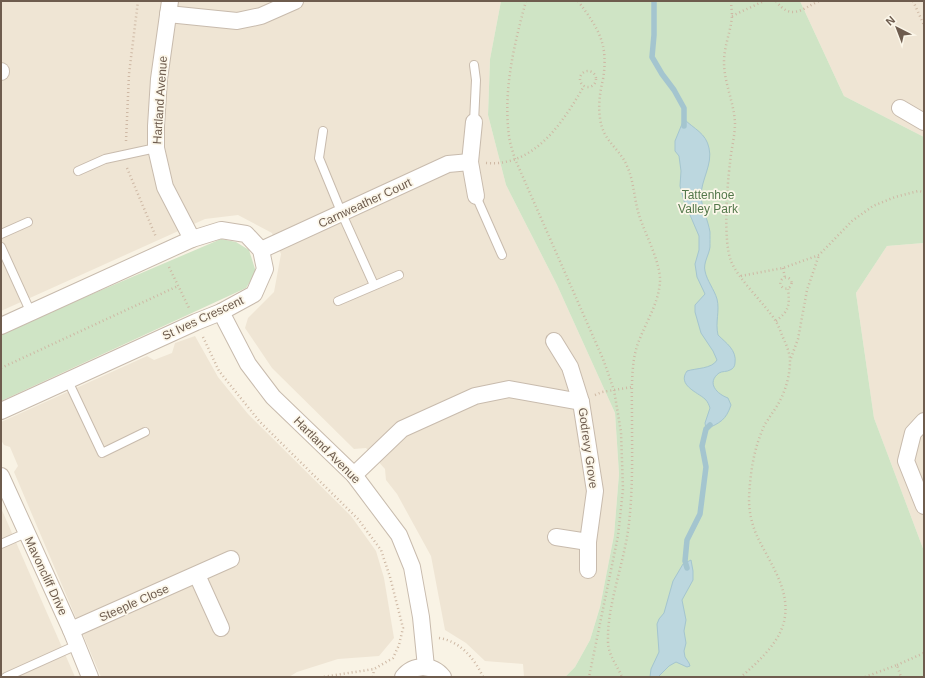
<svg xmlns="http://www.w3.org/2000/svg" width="925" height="678" font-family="Arial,sans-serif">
<rect width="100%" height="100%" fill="#f9f3e5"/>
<!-- residential -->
<g fill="#efe5d4">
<path d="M1,1h500l-11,58 -2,56 18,70 51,100 58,128 4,61 -5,61 -14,72 -10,33 -15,27 -10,10h-41l-1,-13 -38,-3 -19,-18 -21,-13 -14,-74 -34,-62 -11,-14 -1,-11 -19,-21 -12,1 -82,-81 -27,-40 3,-10 26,-26 7,-38 -9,-21 -34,-18 -33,4 -204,92z"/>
<path d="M800,1h124v136l-80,-41z"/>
<path d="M924,243v308l-50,-133 -18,-125 31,-47z"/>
<path d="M195,336l23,41 30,37 103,102 25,35 8,27 10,60 -15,18 -41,3 -41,13 -8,5h-188l-87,-205 4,-6 -8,-19 -6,-2 -3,-5v-18l146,-66 7,4 18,-7 3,-10z"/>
<path d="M1,508l74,169h-74z"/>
</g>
<!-- green -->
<g fill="#cfe4c5">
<path d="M501,1h299l44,95 80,41v106l-37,3 -31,47 18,125 50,133v126h-359l10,-10 15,-27 10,-33 14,-72 5,-61 -4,-61 -58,-128 -51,-100 -18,-70 2,-56z"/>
<path d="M221,239l15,3 13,8 7,22 -10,16 -245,113v-68z"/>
</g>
<!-- water -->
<g fill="#bcd7df" stroke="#a4c5cf">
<path d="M684,119c10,10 22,14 25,29 4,16 -8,32 -8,48 1,13 7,24 9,36 0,4 0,11 0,15 -1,8 -7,16 -5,24 2,10 9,18 12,28 3,12 -2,23 1,36 8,8 19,15 17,28 0,3 -2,6 -5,7 -3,2 -8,1 -11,3 -13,10 -2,21 9,25l3,7c-5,15 -11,18 -25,24l-1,-6 5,-15c-1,-3 -2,-6 -5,-9 -8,-7 -28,-14 -18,-28 9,-3 25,-2 30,-11l-4,-9 -12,-18 -6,-21v-7l10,-11 -8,-17 -2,-13 4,-14v-14l-15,-35 -4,-15 1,-15 -2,-15 -4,-5v-10z"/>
<path d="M691,560l2,11v9l-11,20 4,20 -2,11 2,12 -2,8 1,6 4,6 1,3 -3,1 -11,-5 -7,4 -11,11h-8l1,-8 8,-17 -2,-28 2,-5 5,-6 9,-32 10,-17z"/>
</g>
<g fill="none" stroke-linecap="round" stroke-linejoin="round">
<!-- stream -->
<g stroke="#a4c5cf" stroke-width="5.5">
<path d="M654,1v34l-2,22 10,17 12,16 10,18v18"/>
<path d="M687,568l-2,-7 2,-21 13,-26 6,-47 -4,-21 4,-17 4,-4"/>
</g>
<!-- service casing -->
<g stroke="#c8bbad" stroke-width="10">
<g id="service">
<path d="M474,65l2,15 -2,42"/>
<path d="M323,131l-4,27 23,56 32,71"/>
<path d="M78,171l27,-12 51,-11"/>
<path d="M476,196l26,59"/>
<path d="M1,234l27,-12"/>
<path d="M1,247l30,66"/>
<path d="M338,301l61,-26"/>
<path d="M68,381l34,72 43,-21"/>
<path d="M1,544l25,-11"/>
<path d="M6,677l71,-32"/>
</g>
</g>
<!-- minor casing -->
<g stroke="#c8bbad" stroke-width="18">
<g id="minor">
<path d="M170,1l-11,78 -3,47v22l9,39 27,52"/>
<path d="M168,14l69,7 24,-5 34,-15"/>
<path d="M1,71v1"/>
<path d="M900,108l24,14"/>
<path d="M474,122l-4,40 6,34"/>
<path d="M261,250l187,-86 22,-2"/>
<path d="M221,312l27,52 25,33 81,78 45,60 13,32 9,50 5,50"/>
<path d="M1,326l191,-87 29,-9 25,4 15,16 4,19 -11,25 -33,18 -25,10 -195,89"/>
<path d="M554,341l16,26 11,35"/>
<path d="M924,421l-11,12 -7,28 18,45"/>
<path d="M354,475l48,-46 73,-33 34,-7 72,13 14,89 -7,51 -32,-5"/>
<path d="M1,476l70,154 19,47"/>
<path d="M588,570v-28"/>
<path d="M197,575l24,53"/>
<path d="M71,630l160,-71"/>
<path d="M403,677c10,-13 30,-13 40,0"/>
</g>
</g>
<!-- path -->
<g stroke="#ceb8a4" stroke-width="2.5" stroke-dasharray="1 3" stroke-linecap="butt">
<path d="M526,1c-12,44 -23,89 -17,135 1,8 4,16 6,23l88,200 11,31 7,42 2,57 -5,47 -29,141"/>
<path d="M578,1c20,27 31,43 25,78 -3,13 -5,26 -3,39 3,24 19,29 27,48 7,15 7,33 12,49 6,19 22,48 21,67 -2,28 -22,50 -26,77 -3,20 -2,41 -2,61 0,34 1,68 -3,103 -4,38 -22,81 -21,118 0,14 9,24 14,36"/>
<path d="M731,1c0,5 1,10 1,15 -1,15 -8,30 -8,46 0,21 10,40 11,61 0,13 -4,27 -5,40 -3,24 -7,77 1,98 7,18 33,42 44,59 4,6 6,13 9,20 3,6 6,14 6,21 0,15 -5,32 -13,45 -4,6 -8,12 -12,18 -11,23 -15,49 -16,75 0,13 3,27 9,39 11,23 31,50 27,78 -3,25 -26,45 -44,61"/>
<path d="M776,1c15,20 26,8 43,0"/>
<path d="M913,1l11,24"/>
<path d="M732,16l32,-15"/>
<circle cx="588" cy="79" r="8"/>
<path d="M126,141l3,-67 9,-73"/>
<path d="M486,163c49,4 77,-41 98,-77"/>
<path d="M127,168l29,69"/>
<path d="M169,267l20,41"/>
<path d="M783,268l2,10"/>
<path d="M741,276l42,-8 36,-13 33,-34 21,-15 22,-9 23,-6 6,1"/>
<circle cx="786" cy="283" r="5.5"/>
<path d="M776,321c13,-10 14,-16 12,-32"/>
<path d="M203,337l16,34 41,51 98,97 23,31 9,27 13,51 -4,17 -6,13 -19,11 -51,8"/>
<path d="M791,358l7,-19 9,-49 12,-35"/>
<path d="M1,368l177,-82"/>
<path d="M595,395l7,-3 30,-5"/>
<path d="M439,638c21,3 36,21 44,39"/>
<path d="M897,665l27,-12"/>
<path d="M373,677l1,-8"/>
<path d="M865,677l32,-12 4,12"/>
</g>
<!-- service -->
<use href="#service" stroke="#fff" stroke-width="8"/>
<!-- minor -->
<use href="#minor" stroke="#fff" stroke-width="16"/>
</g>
<g text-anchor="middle" stroke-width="3.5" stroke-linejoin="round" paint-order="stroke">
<!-- street labels -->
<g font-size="12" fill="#6e5c4e" stroke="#fcf7ea">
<text transform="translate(160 100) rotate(-86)" y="4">Hartland Avenue</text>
<text transform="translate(365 203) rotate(-25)" y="4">Carnweather Court</text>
<text transform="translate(203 318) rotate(-25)" y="4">St Ives Crescent</text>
<text transform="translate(588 448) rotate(82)" y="4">Godrevy Grove</text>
<text transform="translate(327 450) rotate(45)" y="4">Hartland Avenue</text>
<text transform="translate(46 576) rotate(65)" y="4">Mavoncliff Drive</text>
<text transform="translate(134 603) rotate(-24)" y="4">Steeple Close</text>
</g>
<!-- park labels -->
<g font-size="12" fill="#54784b" stroke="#fcf7ea">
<text x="708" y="199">Tattenhoe<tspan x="708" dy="14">Valley Park</tspan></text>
</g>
</g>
<!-- border -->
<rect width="925" height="678" fill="none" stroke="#6e5c4e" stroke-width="4"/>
<!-- north arrow -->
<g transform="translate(897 28) rotate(318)" stroke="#fcf7ea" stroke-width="3" paint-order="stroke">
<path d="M0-3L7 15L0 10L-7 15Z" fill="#6e5c4e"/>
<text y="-6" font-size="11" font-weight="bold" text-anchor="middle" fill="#6e5c4e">N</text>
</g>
</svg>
